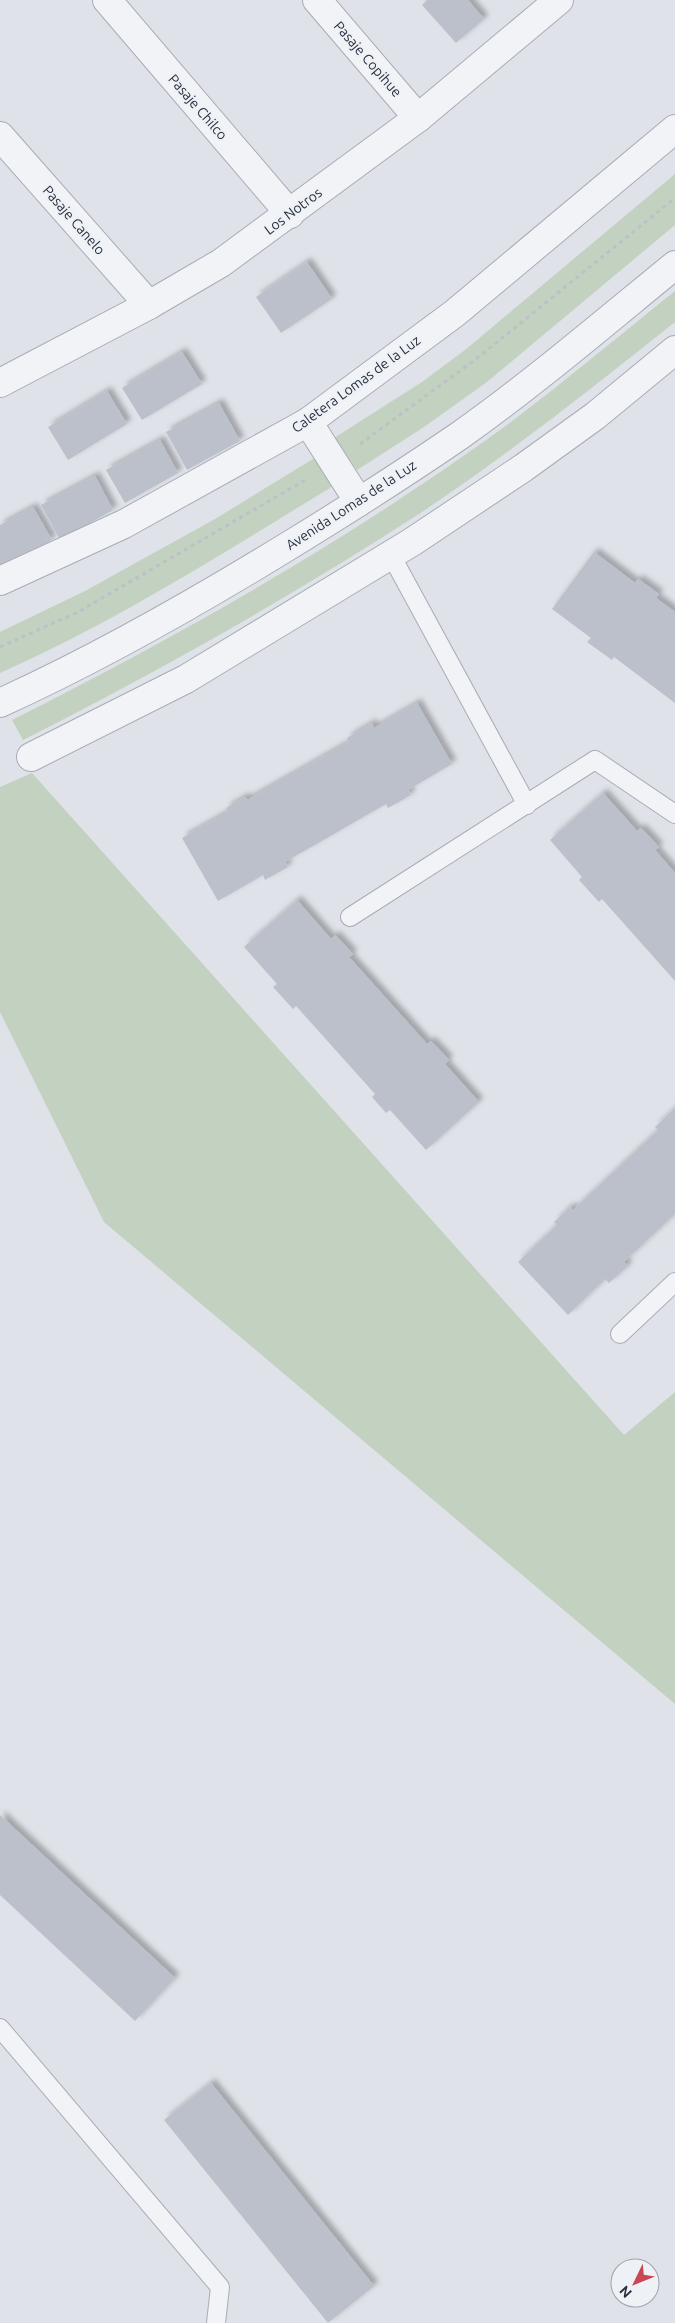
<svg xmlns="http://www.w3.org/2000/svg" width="675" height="2323" font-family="Ubuntu,sans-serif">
<defs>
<filter id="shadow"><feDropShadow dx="4.5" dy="-4.5" stdDeviation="2.5" flood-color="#0004"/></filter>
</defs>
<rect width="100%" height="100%" fill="#dfe2e8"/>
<!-- green -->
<g fill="#c3d1c0">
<path d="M675,174v51l-188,157 -63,45 -67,43 -23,-32 88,-56 43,-32z"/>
<path d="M675,291v31c-83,66 -167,133 -256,192 -128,83 -260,157 -396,226l-11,-20c171,-86 340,-182 495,-295 57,-43 112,-89 168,-134z"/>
<path d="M313,459h4l16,25 -3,4c-107,65 -215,134 -330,185v-41l85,-41 130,-72z"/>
<path d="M32,773l592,662 51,-43v312l-571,-482 -104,-210v-225z"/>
</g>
<!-- building -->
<g fill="#bcc0ca" filter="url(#shadow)">
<path d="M427,0h41l16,19 -28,24 -34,-38z"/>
<path d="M307,262l25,37 -51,34 -25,-36z"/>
<path d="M182,352l20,32 -60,36 -20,-32z"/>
<path d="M107,391l20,33 -59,36 -20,-33z"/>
<path d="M219,403l21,38 -53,29 -21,-38z"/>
<path d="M160,440l18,33 -53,30 -19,-33z"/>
<path d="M95,476l18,34 -53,30 -19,-35z"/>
<path d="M33,507l19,33 -52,29v-44z"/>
<path d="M594,552l41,31 3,-4 21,15 -3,4 19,14v91l-61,-46 -2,3 -25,-18 4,-4 -39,-29z"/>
<path d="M417,703l35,61 -44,26 3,5 -23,13 -2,-4 -101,58 3,5 -23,13 -2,-5 -45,26 -36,-63 46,-26 -2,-4 19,-11 2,3 102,-58 -2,-4 25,-15 2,5z"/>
<path d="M603,793l34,38 4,-3 18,19 -4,3 20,23v108l-73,-82 -3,3 -20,-22 3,-3 -32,-37z"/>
<path d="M297,900l34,39 4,-4 18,19 -4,3 78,87 4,-3 18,19 -4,4 34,38 -53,48 -36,-40 -4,3 -14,-16 3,-3 -79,-88 -3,3 -20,-22 4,-3 -33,-37z"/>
<path d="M675,1108v106l-51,48 4,4 -19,17 -4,-4 -37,36 -50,-53 39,-37 -3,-3 16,-15 3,3 85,-80 -3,-3z"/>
<path d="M0,1815l175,163 -40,43 -135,-126z"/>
<path d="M211,2083l163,203 -46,37 -164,-203z"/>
</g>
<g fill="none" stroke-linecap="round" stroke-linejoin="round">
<!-- lane casing -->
<g stroke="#a8acb5" stroke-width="20">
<g id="lane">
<path d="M391,555l136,250"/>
<path d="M350,917l245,-157 80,54"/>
<path d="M620,1334l55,-52"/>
<path d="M0,2028l220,259 -4,36"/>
</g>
</g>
<!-- street casing -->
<g stroke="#a8acb5" stroke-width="30">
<g id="street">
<path d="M107,0l183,214"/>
<path d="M317,0l101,118"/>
<path d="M0,136l149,169"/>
<path d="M0,383l149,-78 72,-42 197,-145 141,-118"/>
<path d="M308,422l51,80"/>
<path d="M0,581l124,-57 184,-102 147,-109 220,-184"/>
<path d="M0,703c99,-45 192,-98 285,-155 59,-36 117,-73 174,-112 75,-53 145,-113 216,-171"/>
<path d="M31,757l155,-78 226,-137 111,-74 72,-52 80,-66"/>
</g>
</g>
<!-- path -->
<g stroke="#bdc0c6" stroke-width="3" stroke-dasharray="4 4" stroke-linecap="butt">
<path d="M360,444l115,-84 200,-162"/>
<path d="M0,647l78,-35 229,-133"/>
</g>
<!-- lane -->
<use href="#lane" stroke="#f1f3f6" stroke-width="18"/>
<!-- street -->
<use href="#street" stroke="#f1f3f6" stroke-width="28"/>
</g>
<g text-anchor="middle" stroke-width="4.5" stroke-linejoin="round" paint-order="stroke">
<!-- street labels -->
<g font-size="14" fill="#282f3e" stroke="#eef1f5">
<text transform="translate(368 59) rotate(49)" y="5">Pasaje Copihue</text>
<text transform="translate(198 107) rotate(49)" y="5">Pasaje Chilco</text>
<text transform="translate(293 211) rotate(-37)" y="5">Los Notros</text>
<text transform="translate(74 220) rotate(49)" y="5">Pasaje Canelo</text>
<text transform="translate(356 384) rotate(-36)" y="5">Caletera Lomas de la Luz</text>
<text transform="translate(351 505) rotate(-33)" y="5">Avenida Lomas de la Luz</text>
</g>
</g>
<!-- north arrow -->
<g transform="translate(635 2283) rotate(227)"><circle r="24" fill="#eef1f5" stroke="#9fa3ac"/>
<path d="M0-4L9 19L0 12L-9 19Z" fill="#ca4652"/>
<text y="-8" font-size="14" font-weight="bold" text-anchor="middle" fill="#282f3e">N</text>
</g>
</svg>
